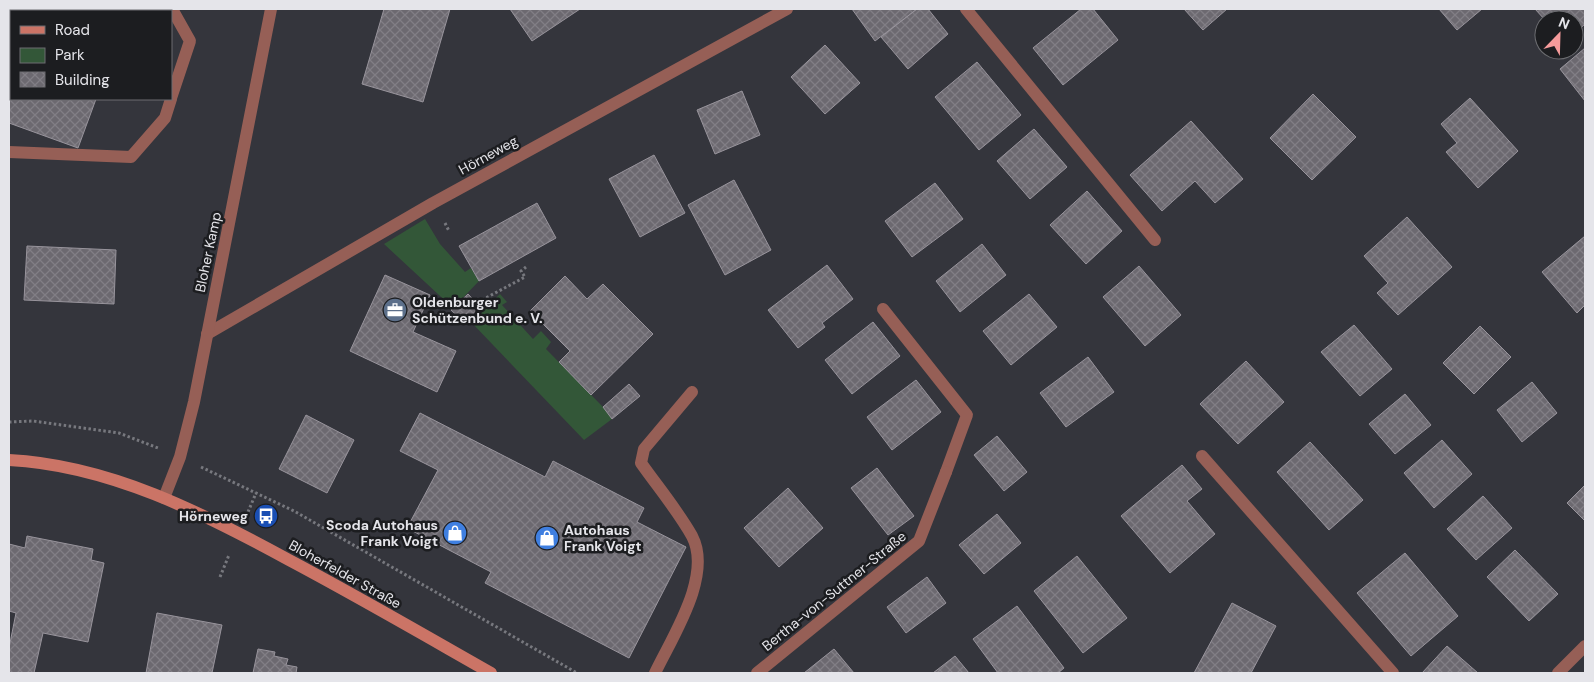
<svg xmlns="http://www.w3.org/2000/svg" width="1594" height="682" font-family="'DM Sans',sans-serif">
<defs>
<pattern id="building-cross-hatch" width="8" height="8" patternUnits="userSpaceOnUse" patternTransform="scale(1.25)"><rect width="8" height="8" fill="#6c6970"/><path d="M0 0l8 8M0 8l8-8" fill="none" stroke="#817e85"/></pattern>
</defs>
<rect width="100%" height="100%" fill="#34353c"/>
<!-- green -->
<g fill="#335738">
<path d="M425,219l15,25 25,28 6,-4 8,13 -26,27 -69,-64z"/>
<path d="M500,294l7,8 -5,3 31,34 8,-8 10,11 -5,7 57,58 9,12 -28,21 -113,-118z"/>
</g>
<!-- building -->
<g fill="url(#building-cross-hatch)" stroke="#98949c">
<path d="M9,9h121l-1,2h-118v88h85l-18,49 -69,-25z"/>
<path d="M384,9h66l-27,93 -61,-18z"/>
<path d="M510,9h70l-48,32z"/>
<path d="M852,9h65l-42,32z"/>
<path d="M917,9h11l20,25 -40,35 -27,-32z"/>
<path d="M1081,9h12l25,31 -55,45 -30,-37z"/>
<path d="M1184,9h43l-24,21z"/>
<path d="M1439,9h43l-25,21z"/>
<path d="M1535,9h50v15l-11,10v-14h-29z"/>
<path d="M825,45l35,38 -35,31 -34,-37z"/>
<path d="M1585,48v53l-25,-32z"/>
<path d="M977,62l44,53 -42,35 -44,-53z"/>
<path d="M742,91l18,44 -45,19 -18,-44z"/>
<path d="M1313,94l43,43 -44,43 -42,-42z"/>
<path d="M1470,98l48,53 -40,37 -32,-36 11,-9 -16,-19z"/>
<path d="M1191,121l52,58 -28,24 -20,-22 -33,30 -32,-36z"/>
<path d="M1034,129l33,38 -37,32 -33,-38z"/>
<path d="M654,155l31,58 -45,24 -31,-58z"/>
<path d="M734,180l37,70 -46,25 -37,-70z"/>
<path d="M935,183l28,36 -51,38 -27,-36z"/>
<path d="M1087,191l35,40 -36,33 -36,-39z"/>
<path d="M537,203l19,35 -77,43 -20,-35z"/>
<path d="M1407,217l45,50 -54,48 -21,-22 11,-10 -24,-27z"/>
<path d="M1585,236v69l-8,8 -35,-41z"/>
<path d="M982,244l24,31 -46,37 -24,-31z"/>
<path d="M27,246l89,4 -2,54 -90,-4z"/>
<path d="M827,265l26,34 -31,24 3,4 -27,21 -30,-38z"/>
<path d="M1139,266l42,49 -36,31 -42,-49z"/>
<path d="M385,275l45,20 -17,37 43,19 -19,41 -87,-41z"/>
<path d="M565,276l22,23 16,-15 50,50 -62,61 -32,-33 11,-11 -40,-40z"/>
<path d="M468,294l12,13 -16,15 -13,-12z"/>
<path d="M1029,294l28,33 -46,38 -28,-34z"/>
<path d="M873,322l27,34 -48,38 -27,-34z"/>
<path d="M1354,325l38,44 -32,27 -39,-44z"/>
<path d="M1480,326l31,31 -37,37 -31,-31z"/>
<path d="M1088,357l26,35 -48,35 -26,-34z"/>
<path d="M1246,361l38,41 -46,42 -38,-40z"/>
<path d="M916,380l25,32 -49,38 -25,-33z"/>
<path d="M1532,382l25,31 -35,29 -25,-32z"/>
<path d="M629,384l11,12 -28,23 -9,-12z"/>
<path d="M1405,394l26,31 -36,29 -26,-30z"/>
<path d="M420,413l125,64 8,-16 91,47 -7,14 49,25 -57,111 -144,-75 6,-11 -84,-44 31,-58 -38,-19z"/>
<path d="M306,415l48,25 -27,53 -48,-24z"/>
<path d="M997,436l30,36 -23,19 -30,-36z"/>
<path d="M1442,440l30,34 -38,34 -30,-35z"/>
<path d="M1310,442l53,58 -34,30 -52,-58z"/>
<path d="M1182,465l20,24 -15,12 28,33 -45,39 -49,-57z"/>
<path d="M877,468l37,48 -26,19 -37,-47z"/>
<path d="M1585,485v36l-18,-18z"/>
<path d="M788,488l35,40 -44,39 -35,-39z"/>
<path d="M1483,496l29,32 -36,32 -29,-31z"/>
<path d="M997,514l24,29 -37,31 -25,-29z"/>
<path d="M27,536l66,13 -2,11 13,3 -16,79 -45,-9 -9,40h-25v-25l7,-35 -7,-2v-67l16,4z"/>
<path d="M1515,550l43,44 -29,27 -42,-44z"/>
<path d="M1405,553l53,63 -47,40 -54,-63z"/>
<path d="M1077,556l50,62 -44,35 -49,-62z"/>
<path d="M927,577l19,26 -40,30 -19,-26z"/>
<path d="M1232,603l44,23 -25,47h-57z"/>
<path d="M1017,606l47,62 -6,5h-60l-25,-34z"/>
<path d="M157,613l65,12 -10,48h-66z"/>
<path d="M1447,646l31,27h-56z"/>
<path d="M258,649l17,3 -1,4 14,3 -2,6 11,2 -1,6h-43z"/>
<path d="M834,649l20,24h-50z"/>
<path d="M955,656l14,17h-36z"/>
</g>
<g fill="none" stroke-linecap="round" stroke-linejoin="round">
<!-- path -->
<g stroke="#77787e" stroke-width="3" stroke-dasharray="2.5 2.5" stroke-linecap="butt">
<path d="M445,223l4,8"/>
<path d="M482,300l43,-23 -4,-6 5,-4"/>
<path d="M9,422l24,-1 86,12 39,15"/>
<path d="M201,467l93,44 283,162"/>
<path d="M248,512l8,-19"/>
<path d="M220,577l9,-22"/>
</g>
<!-- lane -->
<g stroke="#965f56" stroke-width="12">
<path d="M966,9l189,231"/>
<path d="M171,98l19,-57 -18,-32"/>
<path d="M9,152l122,5 34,-39 6,-19"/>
<path d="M883,309l84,106 -21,57"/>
<path d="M1202,456l191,217"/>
<path d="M655,673c17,-36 58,-97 37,-137 -14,-25 -34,-49 -51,-73l3,-14 48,-57"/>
</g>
<!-- street -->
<g stroke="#965f56" stroke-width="12">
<path d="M207,334l226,-131 354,-194"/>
<path d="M164,498l16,-41 14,-55 77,-393"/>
<path d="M757,673l162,-132 27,-69"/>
<path d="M1558,673l27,-27"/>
</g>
<!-- secondary -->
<path stroke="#cb7466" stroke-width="12" d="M9,460c100,5 194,53 280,100 68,36 135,75 202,113"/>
</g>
<!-- icons -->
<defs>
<g id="office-disc" transform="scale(1.25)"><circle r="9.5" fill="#5c6f8a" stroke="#1c1d20"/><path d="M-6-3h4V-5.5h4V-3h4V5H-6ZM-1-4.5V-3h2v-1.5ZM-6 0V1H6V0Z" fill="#fff"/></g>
<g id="bus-disc" transform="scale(1.25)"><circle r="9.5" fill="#1a4fb4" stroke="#1c1d20"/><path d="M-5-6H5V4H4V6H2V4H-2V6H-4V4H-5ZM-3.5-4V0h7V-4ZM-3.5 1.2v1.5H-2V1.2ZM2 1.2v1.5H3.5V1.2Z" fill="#fff"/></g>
<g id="shop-disc" transform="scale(1.25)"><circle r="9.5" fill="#3f7fe0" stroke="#1c1d20"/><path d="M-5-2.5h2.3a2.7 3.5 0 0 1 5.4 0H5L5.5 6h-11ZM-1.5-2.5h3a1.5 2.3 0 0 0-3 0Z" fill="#fff"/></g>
</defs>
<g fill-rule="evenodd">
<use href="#office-disc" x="395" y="310"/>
<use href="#bus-disc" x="266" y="516"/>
<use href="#shop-disc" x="455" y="533"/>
<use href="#shop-disc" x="547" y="538"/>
</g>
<g text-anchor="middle" stroke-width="5" stroke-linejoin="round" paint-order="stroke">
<!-- street labels -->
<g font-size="14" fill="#e5e5ea" stroke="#1c1d20">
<text transform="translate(488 155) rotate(-29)" y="5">Hörneweg</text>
<text transform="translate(208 252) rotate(-78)" y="5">Bloher Kamp</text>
<text transform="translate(345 574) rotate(29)" y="5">Bloherfelder Straße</text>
<text transform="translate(834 591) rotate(-39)" y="5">Bertha-von-Suttner-Straße</text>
</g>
<!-- poi labels -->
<g font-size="14" font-weight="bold" fill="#e5e5ea" stroke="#1c1d20" text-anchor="start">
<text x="412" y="307">Oldenburger<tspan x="412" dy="16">Schützenbund e. V.</tspan></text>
<text x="248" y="521" text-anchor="end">Hörneweg</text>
<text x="438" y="530" text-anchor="end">Scoda Autohaus<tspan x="438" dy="16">Frank Voigt</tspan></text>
<text x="564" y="535">Autohaus<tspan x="564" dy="16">Frank Voigt</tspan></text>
</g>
</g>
<!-- border -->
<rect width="1594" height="682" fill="none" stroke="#e5e5ea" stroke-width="20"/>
<!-- legend -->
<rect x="10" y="10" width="162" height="90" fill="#1c1d20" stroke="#6c6d71"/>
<rect x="20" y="26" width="25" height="8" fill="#cb7466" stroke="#6c6d71"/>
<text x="55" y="35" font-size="15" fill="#e5e5ea">Road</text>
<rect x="20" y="48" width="25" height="15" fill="#335738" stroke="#6c6d71"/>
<text x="55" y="60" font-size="15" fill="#e5e5ea">Park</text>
<rect x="20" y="72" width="25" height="15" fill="url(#building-cross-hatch)" stroke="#6c6d71"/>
<text x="55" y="85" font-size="15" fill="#e5e5ea">Building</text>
<!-- north arrow -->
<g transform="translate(1559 35) rotate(23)"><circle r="24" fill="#1c1d20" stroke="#6c6d71"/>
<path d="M0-4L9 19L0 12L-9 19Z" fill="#f59b9b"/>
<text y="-8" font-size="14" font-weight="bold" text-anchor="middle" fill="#e5e5ea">N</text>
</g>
</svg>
